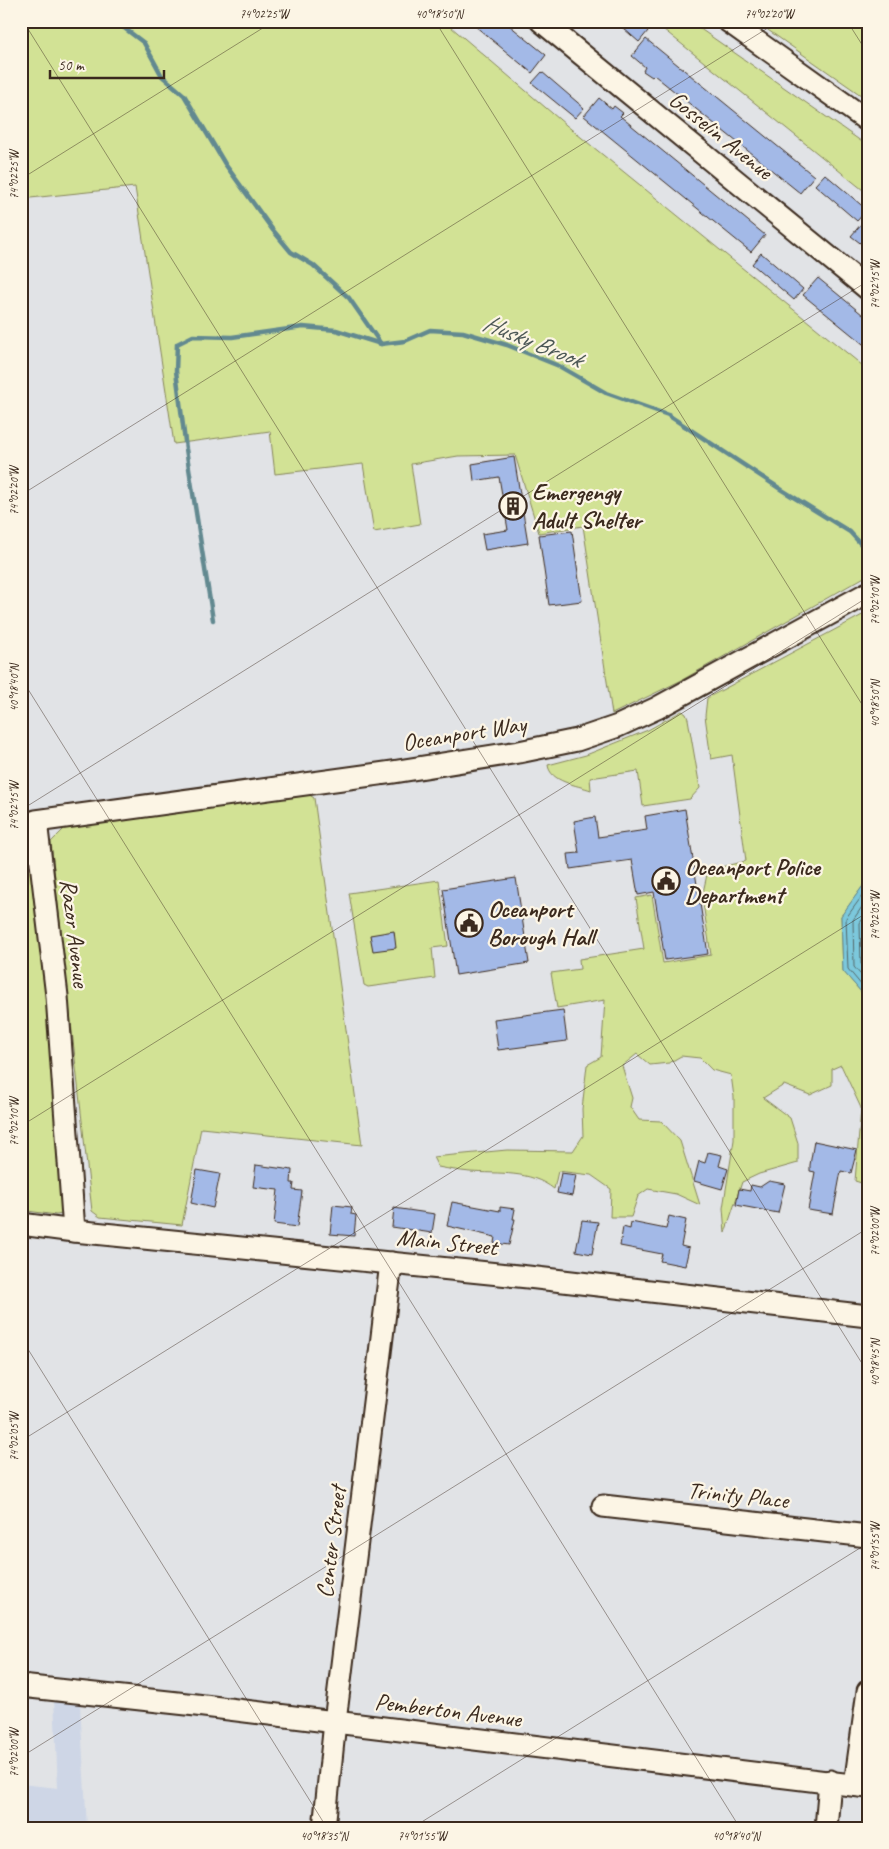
<svg xmlns="http://www.w3.org/2000/svg" width="889" height="1849" font-family="Caveat,sans-serif">
<rect width="100%" height="100%" fill="#e1e3e6"/>
<filter id="ink" filterUnits="userSpaceOnUse"><feTurbulence type="fractalNoise" baseFrequency=".02" numOctaves="2"/><feDisplacementMap in="SourceGraphic" scale="10" xChannelSelector="R" yChannelSelector="G"/><feConvolveMatrix kernelMatrix="1 2 1 2 8 2 1 2 1" color-interpolation-filters="sRGB"/></filter>
<g filter="url(#ink)">
<!-- built -->
<path fill="#ced6e6" d="M54,1699l26,5 7,124h-66v-44l37,4z"/>
<!-- green -->
<g fill="#d2e295" stroke="#86865a">
<path d="M21,21h423l122,104 302,245v205l-186,105 -70,34 -29,-188 -44,7 -24,-78 -57,1 -47,8 9,60 -46,8 -11,-68 -88,10 -5,-43 -96,13 -39,-257 -114,12z"/>
<path d="M653,21h36l179,125v48z"/>
<path d="M755,21h113v79z"/>
<path d="M868,612v112l-4,7 4,9v63l-3,38 3,18v20l-27,37 2,55 25,29v185l-13,-4 6,-73 -20,-43 -9,4v16l-22,10 -26,-10 -21,13 27,20 8,25v20l-39,11 -17,8 -17,51 -2,-25 11,-68v-43l-3,-22 -19,-5 -12,-12 -19,-2 -12,7 -19,2 -13,-11 -15,12 10,32 -2,9 9,13 22,1 19,20 20,64 -24,-11 -28,-5 -10,7 -7,21h-21l1,-28 -20,-14 -33,-4 -4,18c-24,-19 -55,-15 -84,-17 -11,-1 -21,-3 -32,-5l-5,-10 74,-7 66,1 10,-15 -1,-27 5,-44 14,-8 4,-57 -48,8 -6,-35 29,-4 -1,-10 65,-10 -8,-51 16,-3 11,68 48,-8 -9,-58 6,-27 38,-9 -14,-106 -21,4 -6,-43 2,-18z"/>
<path d="M682,711l4,3 2,5 12,69 -10,11 -47,7 -5,-35 -48,7 1,12c-14,-5 -41,-8 -43,-25l38,-10 62,-25z"/>
<path d="M305,792l9,6 48,347 -161,-17 -19,97 -82,-8 -8,-6 -41,-369 15,-15z"/>
<path d="M21,837l7,4 4,7 38,355 -8,11 -6,1 -35,-5z"/>
<path d="M439,880l9,66 -16,2 3,30 -67,9 -4,-2 -15,-92z"/>
</g>
<!-- water -->
<g fill="#7cc8dc" stroke="#628990">
<path d="M868,803v56l-3,-18z"/>
<path d="M868,879v121l-25,-29 -2,-55z"/>
</g>
<g fill="none" stroke-linecap="round" stroke-linejoin="round">
<!-- shore -->
<g stroke="#55696a" stroke-width="1">
<path d="M868,888l-22,30 2,51 20,24"/>
<path d="M868,898l-15,22 1,47 14,16"/>
<path d="M868,911l-8,12 1,41 7,7"/>
</g>
<!-- stream -->
<g stroke="#628990" stroke-width="4.5">
<path d="M115,21l29,22 18,33 22,19 41,69 47,65 19,23 22,13 36,33 32,46 24,-3 25,-11 33,2 44,13 52,21 47,27 62,22 114,75 68,42 18,20"/>
<path d="M213,620l-27,-171 -10,-78 1,-27 16,-8 39,1 71,-10 33,3 45,14"/>
</g>
</g>
<!-- building -->
<g fill="#a3b9e7" stroke="#3b2a1e">
<path d="M469,21h35l42,34 -14,18z"/>
<path d="M615,21h22l11,10 -9,11z"/>
<path d="M646,39l168,137 -14,17 -146,-118 -2,2 -9,-6 2,-4 -13,-11z"/>
<path d="M542,72l42,36 -9,10 -43,-35z"/>
<path d="M599,98l13,11 2,-3 9,7 -3,3 145,119 -14,17 -167,-136z"/>
<path d="M825,174l42,36 -10,11 -42,-36z"/>
<path d="M868,216v33l-17,-13z"/>
<path d="M761,253l42,36 -9,11 -42,-36z"/>
<path d="M818,278l50,41v29l-65,-53z"/>
<path d="M514,457l14,86 -43,7 -3,-16 26,-4 -9,-53 -25,4 -2,-17z"/>
<path d="M572,531l10,70 -33,4 -10,-70z"/>
<path d="M685,809l23,145 -43,6 -11,-68 -16,3 -6,-35 -62,9 -2,-15 11,-1 -5,-32 21,-4 3,20 49,-7 -2,-14z"/>
<path d="M516,878l13,85 -73,12 -13,-86z"/>
<path d="M394,931l2,17 -23,3 -3,-16z"/>
<path d="M563,1010l4,31 -69,9 -4,-31z"/>
<path d="M814,1141l43,9 -6,23 -10,-2 -8,43 -25,-4 7,-38 -5,-1v-6z"/>
<path d="M708,1152l14,3 -3,11 9,3 -6,20 -28,-8 5,-20 6,2z"/>
<path d="M256,1165l36,5 -1,13h3l-1,7 9,1 -5,36 -23,-3 4,-34 -25,-3z"/>
<path d="M197,1170l23,4 -7,34 -22,-5z"/>
<path d="M561,1173l15,2 -4,21 -15,-3z"/>
<path d="M769,1181l16,3 -7,29 -42,-8 3,-16 11,2 1,-6 9,2z"/>
<path d="M452,1202l48,9v-4l15,2 -2,10h2l-6,26 -15,-2 1,-6 -48,-11z"/>
<path d="M333,1205l19,2 -1,7 5,1 -2,21 -24,-2z"/>
<path d="M394,1208l41,6 -3,19 -40,-6z"/>
<path d="M669,1216l17,4 -5,26 8,2 -4,18 -25,-5 2,-7 -42,-8 3,-19 7,2 1,-7 35,7z"/>
<path d="M582,1220l16,2 -6,32 -16,-3z"/>
</g>
<g fill="none" stroke-linecap="round" stroke-linejoin="round">
<!-- minor casing -->
<g stroke="#3b2a1e" stroke-width="25">
<g id="minor">
<path d="M541,21l327,268"/>
<path d="M728,21l140,100"/>
<path d="M21,1224l53,7 454,46 340,39"/>
<path d="M74,1231l-17,-235 -21,-175 357,-49 126,-20 58,-12 41,-14 39,-18 211,-115"/>
<path d="M603,1506l265,30"/>
<path d="M21,1686l175,19 672,82"/>
<path d="M855,1785l13,-94"/>
<path d="M324,1828l11,-106 56,-459"/>
<path d="M826,1828l4,-47"/>
</g>
</g>
<!-- minor -->
<use href="#minor" stroke="#fcf5e5" stroke-width="21"/>
</g>
</g>
<!-- ticks -->
<path fill="none" stroke="#3b2a1e" stroke-width="1" stroke-opacity="0.45" d="M23,21l845,1352M435,21l433,693M847,21l21,33M21,179l253,-158M21,495l758,-474M21,678l719,1150M21,810l847,-529M21,1126l847,-529M21,1338l306,490M21,1441l847,-529M21,1757l847,-529M412,1828l456,-285"/>
<!-- icons -->
<defs>
<g id="building-ring" transform="scale(1.4375)"><circle r="9.5" fill="#fcf5e5" stroke="#3b2a1e" stroke-width="1.5"/><path d="M-4-6H4V6H1V3H-1V6H-4ZM-2.5-4.3h1.7v1.8h-1.7ZM.8-4.3h1.7v1.8H.8ZM-2.5-1h1.7V.8h-1.7ZM.8-1h1.7V.8H.8Z" fill="#3b2a1e"/></g>
<g id="civic-ring" transform="scale(1.4375)"><circle r="9.5" fill="#fcf5e5" stroke="#3b2a1e" stroke-width="1.5"/><path d="M-.6-6.5H3V-4.5H.6V-3L4-1V1h2V6H-6V1h2V-1L-.6-3ZM-1.2 2.5V6h2.4V2.5Z" fill="#3b2a1e"/></g>
</defs>
<g fill-rule="evenodd">
<use href="#building-ring" x="513" y="506"/>
<use href="#civic-ring" x="666" y="881"/>
<use href="#civic-ring" x="469" y="923"/>
</g>
<g text-anchor="middle" stroke-width="4.5" stroke-linejoin="round" paint-order="stroke">
<!-- street labels -->
<g font-size="24" fill="#3b2a1e" stroke="#fcf5e5">
<text transform="translate(721 135) rotate(39)" y="8">Gosselin Avenue</text>
<text transform="translate(464 733) rotate(-9)" y="8">Oceanport Way</text>
<text transform="translate(75 933) rotate(83)" y="8">Razor Avenue</text>
<text transform="translate(447 1242) rotate(6)" y="8">Main Street</text>
<text transform="translate(738 1495) rotate(6)" y="8">Trinity Place</text>
<text transform="translate(331 1542) rotate(-83)" y="8">Center Street</text>
<text transform="translate(448 1710) rotate(7)" y="8">Pemberton Avenue</text>
</g>
<!-- poi labels -->
<g font-size="24" font-weight="bold" fill="#3b2a1e" stroke="#fcf5e5" text-anchor="start">
<text x="532" y="500">Emergengy<tspan x="532" dy="28">Adult Shelter</tspan></text>
<text x="685" y="875">Oceanport Police<tspan x="685" dy="28">Department</tspan></text>
<text x="488" y="917">Oceanport<tspan x="488" dy="28">Borough Hall</tspan></text>
</g>
<!-- water labels -->
<g font-size="25" font-style="italic" fill="#4e5957" stroke="#fcf5e5">
<text transform="translate(533 340) rotate(22)" y="9">Husky Brook</text>
</g>
</g>
<!-- margin -->
<rect width="889" height="1849" fill="none" stroke="#fcf5e5" stroke-width="55"/>
<!-- scale -->
<path d="M50 70v8h114v-8" fill="none" stroke="#3b2a1e" stroke-width="2.5"/>
<text x="58" y="70" font-size="15" fill="#3b2a1e" stroke="#fcf5e5" stroke-width="4" paint-order="stroke">50 m</text>
<rect x="28" y="28" width="834" height="1794" fill="none" stroke="#3b2a1e" stroke-width="2"/>
<g font-size="12" text-anchor="middle" fill="#3b2a1e">
<text x="264" y="18">74°02'25"W</text>
<text x="439" y="18">40°18'50"N</text>
<text x="769" y="18">74°02'20"W</text>
<text transform="translate(14 175) rotate(-90)" y="4">74°02'25"W</text>
<text transform="translate(875 285) rotate(-90)" y="4">74°02'15"W</text>
<text transform="translate(14 491) rotate(-90)" y="4">74°02'20"W</text>
<text transform="translate(875 601) rotate(-90)" y="4">74°02'10"W</text>
<text transform="translate(14 688) rotate(-90)" y="4">40°18'40"N</text>
<text transform="translate(875 704) rotate(-90)" y="4">40°18'50"N</text>
<text transform="translate(14 806) rotate(-90)" y="4">74°02'15"W</text>
<text transform="translate(875 916) rotate(-90)" y="4">74°02'05"W</text>
<text transform="translate(14 1122) rotate(-90)" y="4">74°02'10"W</text>
<text transform="translate(875 1232) rotate(-90)" y="4">74°02'00"W</text>
<text transform="translate(875 1363) rotate(-90)" y="4">40°18'45"N</text>
<text transform="translate(14 1437) rotate(-90)" y="4">74°02'05"W</text>
<text transform="translate(875 1547) rotate(-90)" y="4">74°01'55"W</text>
<text transform="translate(14 1753) rotate(-90)" y="4">74°02'00"W</text>
<text x="324" y="1840">40°18'35"N</text>
<text x="422" y="1840">74°01'55"W</text>
<text x="736" y="1840">40°18'40"N</text>
</g>
</svg>
